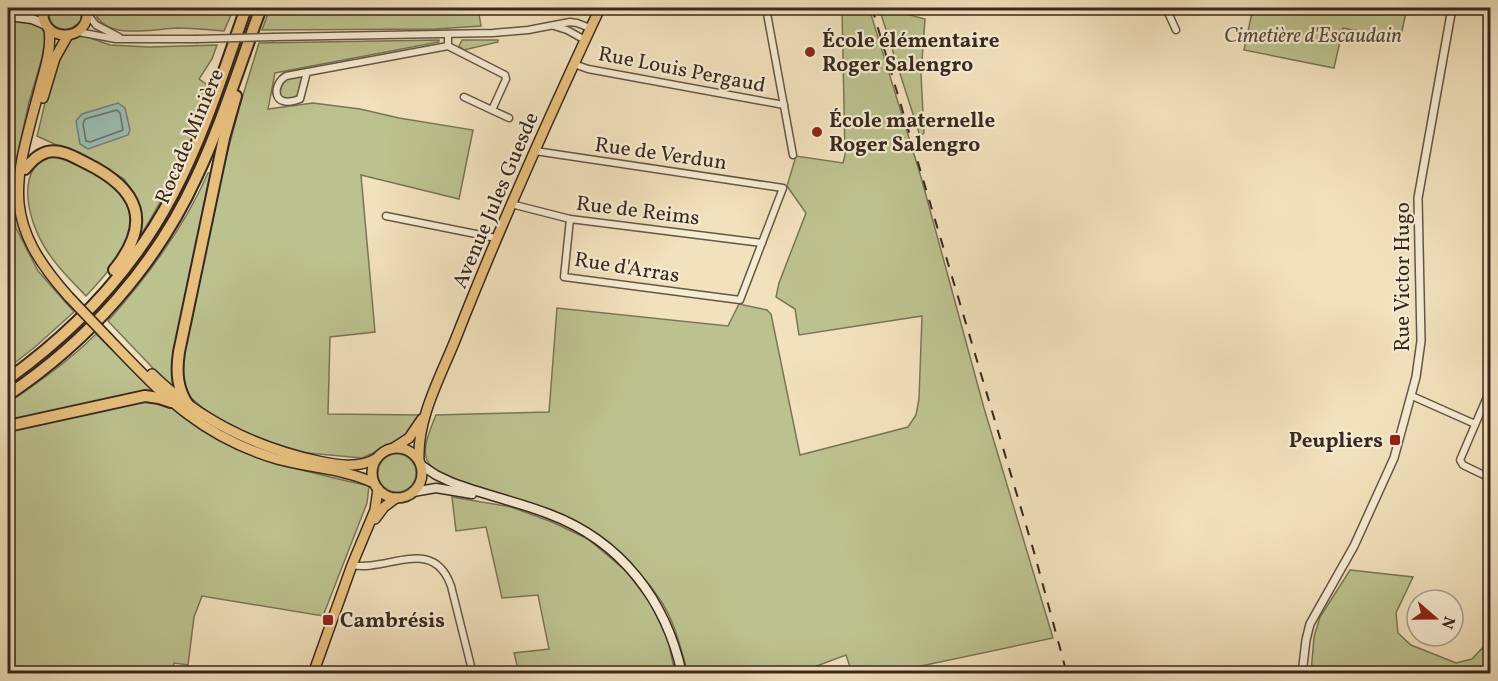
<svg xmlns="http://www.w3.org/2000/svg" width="1498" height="681" font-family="Vollkorn,serif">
<rect width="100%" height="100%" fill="#f1e1bc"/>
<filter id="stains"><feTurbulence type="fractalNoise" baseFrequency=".00333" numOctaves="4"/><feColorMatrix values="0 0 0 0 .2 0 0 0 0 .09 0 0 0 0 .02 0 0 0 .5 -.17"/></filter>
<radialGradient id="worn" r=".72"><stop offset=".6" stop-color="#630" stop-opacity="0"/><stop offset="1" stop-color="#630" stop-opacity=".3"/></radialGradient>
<!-- green -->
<g fill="#bcc28f" stroke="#7a7557" stroke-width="1.5">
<path d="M8,8h15l2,14 16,5 5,8 -4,23 -13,44 -14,64 -2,28 3,34 22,43 36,41 -39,35 -27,21z"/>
<path d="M49,8h32v12c-13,17 -35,9 -32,-12z"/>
<path d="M93,8h141l-10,23c-15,-1 -31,-3 -47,-3 -26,1 -75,14 -84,-20z"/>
<path d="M270,8h208l3,18 -45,3 -174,1z"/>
<path d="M842,8h27l52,169 63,231 69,230 -165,35h-36l-6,-18 -48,18h-110c-7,-23 -13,-51 -27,-72 -24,-38 -69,-75 -111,-91 -14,-5 -29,-8 -44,-13 -19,-6 -61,-17 -75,-31 -13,-12 0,-38 5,-51l113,-3 8,-104 171,18 11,-22 28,6 4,4 29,141 108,-28 8,-12 3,-16 3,-83 -123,19 -4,-26 -19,-12 3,-14 27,-70 -19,-27 9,-30 47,7 2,-8z"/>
<path d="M879,8h11v2l35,9 -4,55 3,59 -4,3z"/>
<path d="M1253,8h154l-7,32 -57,-12 -9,40 -90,-18z"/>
<path d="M82,35l28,10 39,2 68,-2 -5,14 -13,20 13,9c-20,52 -42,100 -71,147v-26l-7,-16 -10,-14 -22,-13 -65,-30c7,-26 14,-69 29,-91 4,-6 9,-8 16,-10z"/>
<path d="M439,40v2l-164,31 -7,36 45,-6 47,6 39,9 74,12 -14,69 -98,-24 14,157 -45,5 -2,77 92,1 -14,23 -44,20 -65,-6 -40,-12 -40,-20 -28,-24 -6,-18 -13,8 -62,-65c40,-45 76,-93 100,-148h14l17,-65 20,-65z"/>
<path d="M462,40h36v2l-34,8 -5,-4z"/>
<path d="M289,77h14l-5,20 -14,3 -5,-5 4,-14z"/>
<path d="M55,156l7,1c18,8 44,17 57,33 30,39 -7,78 -33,106 -15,-16 -31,-31 -42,-50 -16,-26 -31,-82 11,-90z"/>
<path d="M96,334c27,26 53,55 82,79 54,44 124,58 191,73l-2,17 -44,113 -121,-20 -8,21 -6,48 -14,-2 -3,10h-163v-270c31,-21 61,-42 88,-69z"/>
<circle cx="397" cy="473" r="19"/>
<path d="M452,497l59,10 41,15 36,17 38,32 25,33 17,36 7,33h-156l-5,-20 35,-4 -11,-54 -36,3 -16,-71 -30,4z"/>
<path d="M1350,570l63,7 -17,36 2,20 13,12 45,18 16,-4 13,-14 5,-17v45h-179l3,-36 6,-20z"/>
</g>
<!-- water -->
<path fill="#9bbdb2" stroke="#738177" stroke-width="1.5" d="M118,103l7,5 5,22 -2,5 -40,14 -8,-5 -4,-23 6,-7z"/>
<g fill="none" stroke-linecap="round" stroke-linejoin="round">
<!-- shore -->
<path stroke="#6a7268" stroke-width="1.5" d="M117,110l3,3 3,17 -33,12 -4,-1 -3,-17 2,-5z"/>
<!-- minor casing -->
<g stroke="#665646" stroke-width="9">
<g id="minor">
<path d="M766,8l27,147"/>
<path d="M1166,8l10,22"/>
<path d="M88,15l8,10 23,12"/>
<path d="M554,26l13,4 18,10"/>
<path d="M78,32l38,7h80"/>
<path d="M448,34v12l57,29 1,4 -14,31"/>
<path d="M274,37l219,-4 35,-3 42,-8 7,1 13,5"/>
<path d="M574,64l14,5 196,36"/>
<path d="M307,72l-7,27c-29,11 -28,-15 -14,-23l162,-30"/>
<path d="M464,97l45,21"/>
<path d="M535,151l248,37 -43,112 -176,-23 6,-58"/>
<path d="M511,204l59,15 192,24"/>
<path d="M386,216l110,22"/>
<path d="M1490,390l-30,70 3,5 27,13"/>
<path d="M1412,396l63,28"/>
<path d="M352,565c36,7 81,-30 99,21l22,88"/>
</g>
</g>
<!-- tertiary casing -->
<g stroke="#665646" stroke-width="10">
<path id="tertiary" d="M1302,674l4,-34 4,-16 44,-78 40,-88 22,-81 5,-36 -3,-143 34,-190"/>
</g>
<!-- secondary casing -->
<g stroke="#38281f" stroke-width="11">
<g id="secondary">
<path d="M9,13l29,-5"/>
<path d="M8,16l24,3 14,6"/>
<path d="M421,465l15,10 17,8c32,12 65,19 96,31 72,27 117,86 133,160"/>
<path d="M413,492l23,-4 36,6"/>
</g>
</g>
<!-- primary casing -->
<g stroke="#38281f" stroke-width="12">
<g id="primary">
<path d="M43,8c-5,36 49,36 44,0"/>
<path d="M49,29c3,21 -5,42 -10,62 -25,93 -39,129 30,206"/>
<path d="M43,98l12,-40 13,-23"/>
<path d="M108,338c54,56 91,98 169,121 32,9 68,10 97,24"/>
<path d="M152,374c47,46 102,73 166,87 19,4 41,8 59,-3"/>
<path d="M395,447l14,-9 13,-19"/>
<circle cx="397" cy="473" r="25"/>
<path d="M419,460c-2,-42 22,-84 37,-122 44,-112 93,-221 144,-330"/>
<path d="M375,519l9,-12 12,-9"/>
<path d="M313,674l39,-109 23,-55 3,-21"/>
</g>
</g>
<!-- motorway casing -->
<g stroke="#38281f" stroke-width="14">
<g id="motorway">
<path d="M25,169c6,-7 12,-14 22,-17 15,-3 27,5 39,11 53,26 67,59 28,107"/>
<path d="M8,379c68,-49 126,-110 165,-185 31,-59 51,-124 73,-186"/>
<path d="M8,395c80,-54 147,-128 188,-217 26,-55 44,-114 65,-170"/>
<path d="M189,406c-12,-16 -13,-34 -10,-54l45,-214 12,-42"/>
<path d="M8,426l137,-30 14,2 12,4"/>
</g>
</g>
<!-- minor -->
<use href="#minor" stroke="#f6ecd3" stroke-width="6"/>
<!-- tertiary -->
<use href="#tertiary" stroke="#f6ecd3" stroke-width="7"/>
<!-- secondary -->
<use href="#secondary" stroke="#f6ecd3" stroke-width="8"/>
<!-- primary -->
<use href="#primary" stroke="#e8c07e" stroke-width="9"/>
<!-- motorway -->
<use href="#motorway" stroke="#e8c07e" stroke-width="10"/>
<!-- rail -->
<path stroke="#38281f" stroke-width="2" stroke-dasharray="10 10" stroke-linecap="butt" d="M872,8l162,544 33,122"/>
<!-- minor-bridge casing -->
<g stroke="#665646" stroke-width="9" stroke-linecap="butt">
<path id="minor-bridge" d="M196,39l78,-2"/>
</g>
<!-- primary-bridge casing -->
<g stroke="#38281f" stroke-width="12" stroke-linecap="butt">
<path id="primary-bridge" d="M69,297l39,41"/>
</g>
<!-- minor-bridge -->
<use href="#minor-bridge" stroke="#f6ecd3" stroke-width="6"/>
<!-- primary-bridge -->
<use href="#primary-bridge" stroke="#e8c07e" stroke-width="9"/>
</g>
<!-- markers -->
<g fill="#8f2418" stroke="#f6ecd3" stroke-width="2">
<circle cx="810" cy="52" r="6"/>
<circle cx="817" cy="132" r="6"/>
<rect x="1389" y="434" width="12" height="12" rx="3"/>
<rect x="322" y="614" width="12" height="12" rx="3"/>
</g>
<g text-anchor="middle" stroke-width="4.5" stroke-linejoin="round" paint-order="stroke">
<!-- park labels -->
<g font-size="21" font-style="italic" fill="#594e3b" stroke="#f6ecd3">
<text x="1313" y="42">Cimetière d'Escaudain</text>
</g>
<!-- poi labels -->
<g font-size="21" font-weight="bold" fill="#38281f" stroke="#f6ecd3" text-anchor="start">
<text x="822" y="47">École élémentaire<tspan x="822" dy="24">Roger Salengro</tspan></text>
<text x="829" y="127">École maternelle<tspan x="829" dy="24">Roger Salengro</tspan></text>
<text x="1383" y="447" text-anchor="end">Peupliers</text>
<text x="340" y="627">Cambrésis</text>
</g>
<!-- street labels -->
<g font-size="21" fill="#38281f" stroke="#f6ecd3">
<text transform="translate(682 69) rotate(11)" y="7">Rue Louis Pergaud</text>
<text transform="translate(189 136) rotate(-67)" y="7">Rocade Minière</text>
<text transform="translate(661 153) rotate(8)" y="7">Rue de Verdun</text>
<text transform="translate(495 200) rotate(-67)" y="7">Avenue Jules Guesde</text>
<text transform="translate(638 210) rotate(7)" y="7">Rue de Reims</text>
<text transform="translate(627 267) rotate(9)" y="7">Rue d'Arras</text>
<text transform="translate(1402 277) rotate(-90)" y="7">Rue Victor Hugo</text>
</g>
</g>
<!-- margin -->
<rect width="1498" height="681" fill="none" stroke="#f1e1bc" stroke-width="30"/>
<rect x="9" y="9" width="1480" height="663" fill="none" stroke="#38281f" stroke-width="3"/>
<rect x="15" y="15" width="1468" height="651" fill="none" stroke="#38281f" stroke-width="1.5"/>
<!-- north arrow -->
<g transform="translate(1435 618) rotate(110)"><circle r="28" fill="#f6ecd3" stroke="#aa9e8b" stroke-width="1.5"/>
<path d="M0-4.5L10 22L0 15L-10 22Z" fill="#8f2418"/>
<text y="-9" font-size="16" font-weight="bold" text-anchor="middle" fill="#38281f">N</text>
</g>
<rect width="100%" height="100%" filter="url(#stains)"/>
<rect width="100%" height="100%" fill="url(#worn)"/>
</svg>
